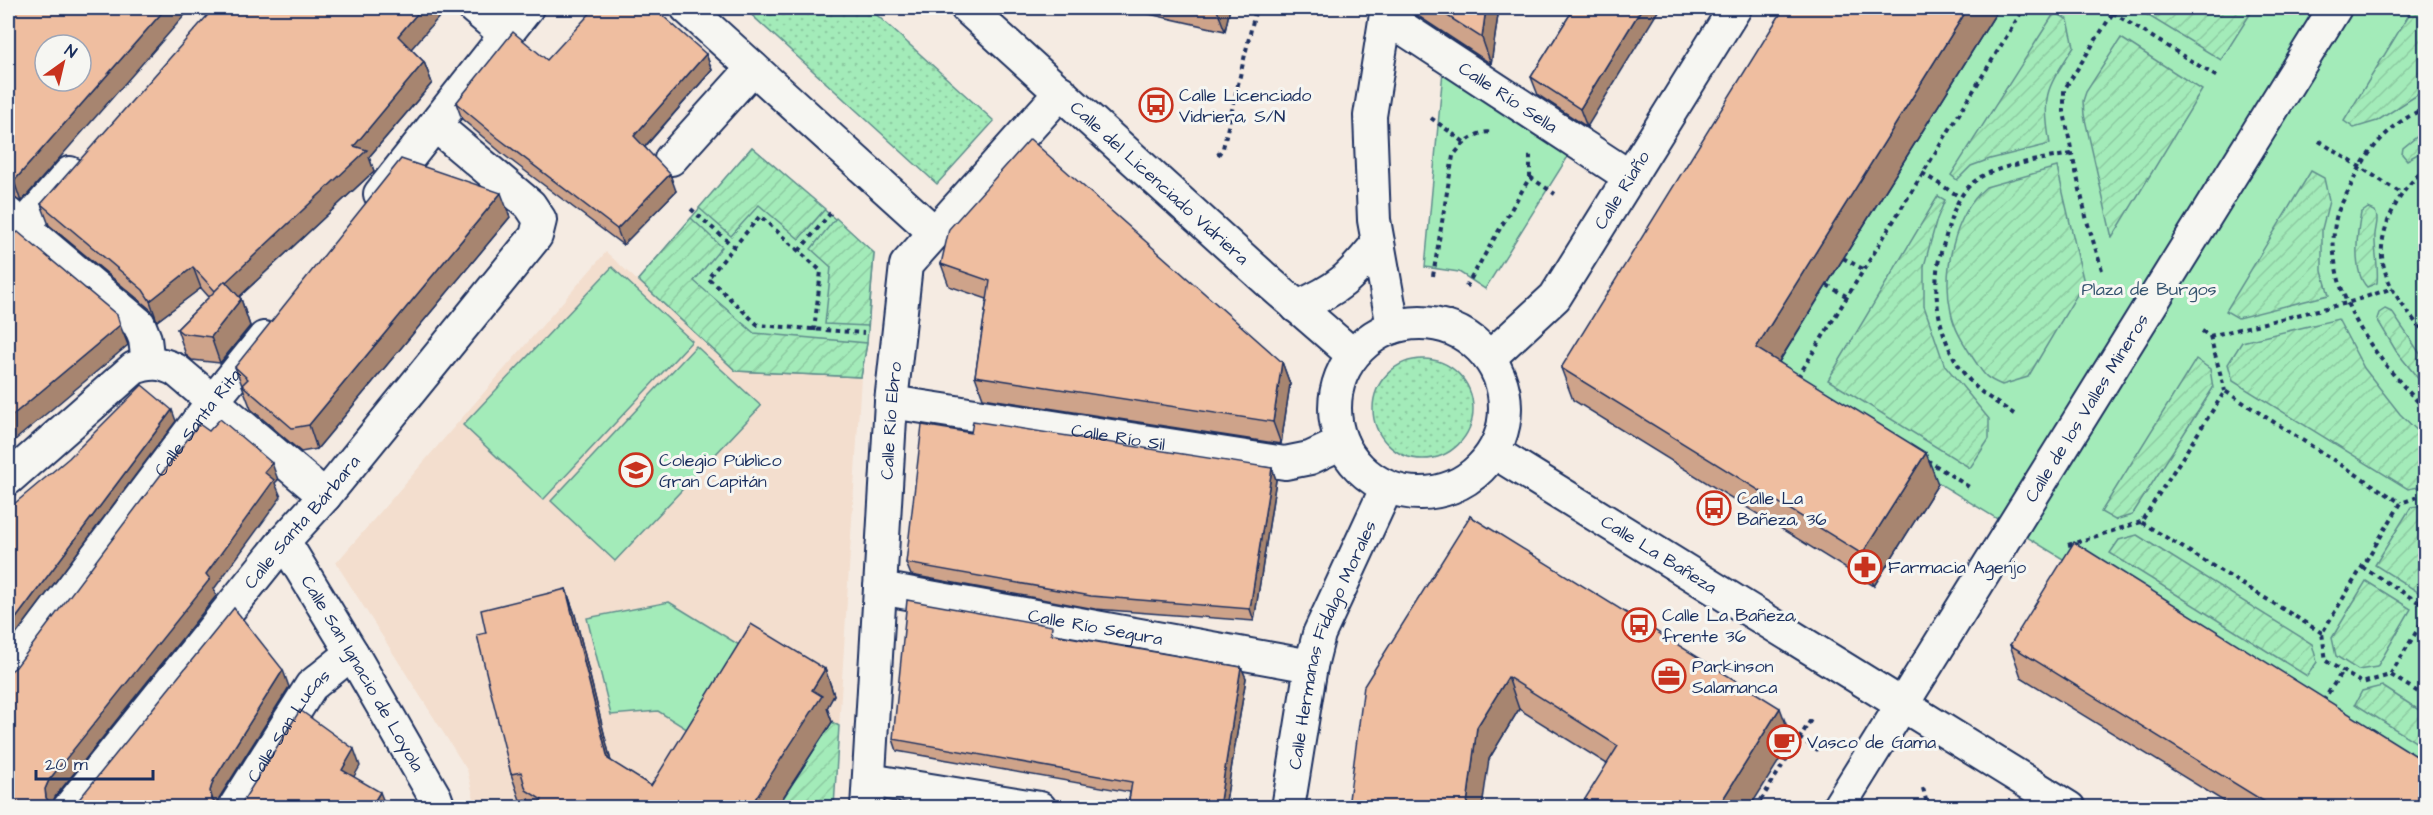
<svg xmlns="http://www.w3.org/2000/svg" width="2433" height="815" font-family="'Architects Daughter',sans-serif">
<defs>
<pattern id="grass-dots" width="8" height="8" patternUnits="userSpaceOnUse" patternTransform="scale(1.5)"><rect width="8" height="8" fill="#a3ebb9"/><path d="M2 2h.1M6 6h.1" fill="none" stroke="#8ccaa1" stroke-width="1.8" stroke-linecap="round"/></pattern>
<pattern id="garden-furrows" width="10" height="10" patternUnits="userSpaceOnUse" patternTransform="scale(1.5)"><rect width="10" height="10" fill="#a3ebb9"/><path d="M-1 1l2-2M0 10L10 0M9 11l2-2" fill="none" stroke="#8ccaa1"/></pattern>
</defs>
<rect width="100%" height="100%" fill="#f5ebe2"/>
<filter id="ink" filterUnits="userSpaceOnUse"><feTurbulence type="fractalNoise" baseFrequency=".0167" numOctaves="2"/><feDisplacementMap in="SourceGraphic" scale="12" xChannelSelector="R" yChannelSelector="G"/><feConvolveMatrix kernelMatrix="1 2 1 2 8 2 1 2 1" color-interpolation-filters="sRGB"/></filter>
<g filter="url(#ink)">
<!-- built -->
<path fill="#f3dece" d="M606,252l130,119 125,6 -27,430h-358l-9,-37 -131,-207z"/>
<!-- grass -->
<g fill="url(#grass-dots)" stroke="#5f8d8c" stroke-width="1.5">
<path d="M744,8h125l125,113 -57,63z"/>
<circle cx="1423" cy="409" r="50"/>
</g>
<!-- park -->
<g fill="#a3ebb9" stroke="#5f8d8c" stroke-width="1.5">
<path d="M1999,8h426v778l-339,-213 -318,-194z"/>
<path d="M1443,71l126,84 -84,134 -26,-17 -34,-5z"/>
<path d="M752,147l122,106 -7,90 -6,34 -125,-6 -98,-91z"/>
<path d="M612,267l80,74 -149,159 -80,-75z"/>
<path d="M696,346l65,60 -146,155 -64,-60z"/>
<path d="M669,602l80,49 -53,84 -38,-24 -47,4 -24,-97z"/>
</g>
<!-- garden -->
<g fill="url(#garden-furrows)" stroke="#5f8d8c" stroke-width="1.5">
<path d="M2140,8h114l-33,52 -82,-50z"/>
<path d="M2413,8h12v82l-48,31 -23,7 -10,-7z"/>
<path d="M2055,12l13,8 6,26c-27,43 -33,47 -24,98l-60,15 -19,7 -14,14 -6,-5z"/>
<path d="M2121,38l81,52 -90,148 -28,-123 -1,-14 3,-9z"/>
<path d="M2425,130v20l-18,10 -5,-6 1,-6z"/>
<path d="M752,147l73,62 -26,30 -40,-34 -28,31 -32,-28z"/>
<path d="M2057,167l27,116 -56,94 -26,8c-19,-8 -18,-11 -29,-27 -9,-14 -19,-29 -22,-46 -9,-41 3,-97 35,-125z"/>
<path d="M2311,171l13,7 5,23 -7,28v42l7,24 -91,23 -12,-7z"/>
<path d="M1938,196l7,4 -8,19 -13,47v40l20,58 45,55v20l-19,29 -142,-88z"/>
<path d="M2368,208l7,3c4,8 1,14 0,23 -1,17 4,33 2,49l-10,4c-15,-15 -10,-55 -6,-74z"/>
<path d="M691,218l31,29 -28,34 60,52 113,10 -6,34 -125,-6 -98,-91z"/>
<path d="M836,218l38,35 -6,73 -43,-2 6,-57 -20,-18z"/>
<path d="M2385,309l7,3 33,49v26l-29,-36 -19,-32 2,-6z"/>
<path d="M2338,319l26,49 36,46 25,24 -1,48 -16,3 -175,-108 -5,-17 14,-22z"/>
<path d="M2196,359l14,10 3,19 -81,127 -17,5 -14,-8z"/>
<path d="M2425,505v82l-4,7 -46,-29 36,-58z"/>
<path d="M2137,535l175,109 5,18 -10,14 -197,-123 9,-13z"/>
<path d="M2366,581l45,28 -34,58 -19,3 -22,-14 -4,-18z"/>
<path d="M2382,686l43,28v34l-70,-44 7,-13z"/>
<path d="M832,722l7,4 -5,81 -57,1z"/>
</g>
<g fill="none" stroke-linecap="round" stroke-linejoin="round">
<!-- street casing -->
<g stroke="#1b2f5e" stroke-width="36">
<g id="street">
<path d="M474,8l32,27"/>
<path d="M687,8l248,225"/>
<path id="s1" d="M967,8l303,275 83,72"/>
<path d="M1387,8l-17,108 4,104 19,107"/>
<path id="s2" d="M1386,17l244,160"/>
<path d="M671,159l82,-91"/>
<path d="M380,194l147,-186"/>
<path d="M8,214l131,110 6,15 3,24"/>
<path d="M8,244l62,-71"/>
<path d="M1297,307c42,-18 53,-29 81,-64"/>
<circle cx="1420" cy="408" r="85"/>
<path id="s3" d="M1489,358l66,-61 180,-289"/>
<path id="s4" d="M891,402l394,61 25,-5 32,-15"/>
<path id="s5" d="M1494,452l575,356"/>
<path d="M8,479l126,-111c17,-6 26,-6 42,2l149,126"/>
<path id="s6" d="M284,541l68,112 83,144 4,11"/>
<path id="s7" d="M880,588l431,78"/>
<path id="s8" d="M8,673l205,-272 51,-63"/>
<path d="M869,780l171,28"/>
<path id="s9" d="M69,808l215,-267 41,-45 211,-260 4,-16 -10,-15 -95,-80"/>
<path id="s10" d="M234,808l77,-122 41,-33"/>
<path id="s11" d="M867,808l24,-406 15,-137 155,-173"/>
<path id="s12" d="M1288,808l23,-142 8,-32 68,-147"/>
<path id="s13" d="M1838,808l497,-800"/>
</g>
</g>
<!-- path -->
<g stroke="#1b2f5e" stroke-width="4" stroke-dasharray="4.5 4.5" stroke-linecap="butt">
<path d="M2105,8l114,70"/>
<path d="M2426,108c-33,13 -58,41 -73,73 -5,12 -14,25 -17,37 -15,74 42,143 90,192"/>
<path d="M1431,118l33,24"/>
<path d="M2319,141l82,52"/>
<path d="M1218,155l5,-7 33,-140"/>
<path d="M2426,169c-25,17 -50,63 -43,94 5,27 26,51 43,72"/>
<path d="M1922,173l38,24"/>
<path d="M1530,177l25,17"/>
<path d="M691,209l43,38"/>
<path d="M799,251l34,-41"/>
<path d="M1843,258l20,11"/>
<path d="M2102,270l-15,-49 -15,-67 -8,-42v-22l52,-82"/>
<path d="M1433,276l20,-120c9,-12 24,-27 40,-23"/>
<path d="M1827,285l19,11"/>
<path d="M1466,287l64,-110v-22"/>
<path d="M814,331l7,-60 -61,-55 -52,62 50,47 106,8"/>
<path d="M2202,331l8,5 137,-33 46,-15"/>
<path d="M2210,336l15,55"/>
<path d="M1798,377l226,-369"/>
<path d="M2014,414c-12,-8 -26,-16 -37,-26 -31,-29 -44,-76 -40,-117 1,-12 6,-24 9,-35 6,-23 13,-45 33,-58 20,-13 69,-20 93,-24"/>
<path d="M1927,460l42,27"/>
<path d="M2426,494l-25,9 -79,130 4,28 36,22 28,-8 36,-59"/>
<path d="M2068,545l73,-23"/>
<path d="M2362,567l64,40"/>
<path d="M2322,633l-181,-111 84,-131 176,112"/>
<path d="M2391,675l35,22"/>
<path d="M2323,701l19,-29"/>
<path d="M1799,738l19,12"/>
<path d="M1923,788l5,20"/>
<path d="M1756,808l56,-90"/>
<path d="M1942,808l4,-6"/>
</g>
<!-- street -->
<use href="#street" stroke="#f6f6f2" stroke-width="32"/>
</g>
<!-- wall -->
<g fill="#cea38a" stroke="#1b2f5e" stroke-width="1.5">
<path d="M8,8l13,194 -9,-6 -4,1z"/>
<path d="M1126,8h104l-5,23 -98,-22z"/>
<path d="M1412,8h87l-8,56 -76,-50z"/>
<path d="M1574,8l13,119 -49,-32 -7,-18z"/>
<path d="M1999,8l-220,354 159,122 -64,102 -301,-186 -12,-32z"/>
<path d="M411,49l13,13 8,21 -63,74 5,14 -135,126 2,2 9,27 -30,37 -28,-3 -6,-5 -9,-26 32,-32 -8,-9 -44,33 -6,-11 -102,-85 -8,-21z"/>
<path d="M706,54l6,16 -67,77 31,44 -53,54 -119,-90 -42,-36 -6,-16 91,-43z"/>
<path d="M510,217l-193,232 -16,3 -50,-43 -16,-42z"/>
<path d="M941,264l341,98 8,22 -9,60 -298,-46 -8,-22 12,-77 -38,-13z"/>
<path d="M971,433l301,35 4,12 -22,141 -159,-12 -184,-34 -5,-12z"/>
<path d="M1470,516l322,224 -185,24 -88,-55 -30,50z"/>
<path d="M566,589l9,26 36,147 40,24 174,-117 9,26 -7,13 5,14 -55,85h-245l-3,-8 -9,1 -9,-26 -25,-141z"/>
<path d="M1055,634l186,33 5,11 -21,129h-97l2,-15 -233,-41 -4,-12z"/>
<path d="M2010,645l416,162h-193l-212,-130z"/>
</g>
<!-- shaded-wall -->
<g fill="#a78570" stroke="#1b2f5e" stroke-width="1.5">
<path d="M166,8h25l-170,194 -7,-21z"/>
<path d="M422,8h25l-42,48 -7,-20z"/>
<path d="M1218,8h12l-5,23 -8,-21z"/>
<path d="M1486,8h13l-8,56 -9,-26z"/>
<path d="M1642,8h18l-73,119 -7,-18z"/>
<path d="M1968,8h31l-231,371 -12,-31z"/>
<path d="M706,54l6,16 -72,82 -6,-16z"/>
<path d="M424,62l8,21 -63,74 5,14 -151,141 -8,-20 139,-146z"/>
<path d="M670,174l6,17 -53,54 -6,-16z"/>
<path d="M501,193l9,24 -193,232 -8,-24z"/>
<path d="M193,267l8,21 -44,33 -7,-20z"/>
<path d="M241,299l9,27 -30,37 -9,-26z"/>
<path d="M120,325l8,20 -120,101v-27z"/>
<path d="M1282,362l8,22 -9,60 -8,-22z"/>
<path d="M172,410l4,11 -168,224v-16z"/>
<path d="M1926,453l12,31 -64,102 -12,-32z"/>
<path d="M272,463l6,17 -3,3 6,14 -67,92 2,7 -161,201 -4,9 -5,-8 -1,-9 4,-9 157,-206 58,-102z"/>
<path d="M1272,468l4,12 -22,141 -4,-12z"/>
<path d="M566,589l9,26 42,171 -9,-27z"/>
<path d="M1241,667l5,11 -21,129h-6z"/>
<path d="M825,669l9,26 -7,13 5,14 -55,85h-27l62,-117z"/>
<path d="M283,670l6,17 -70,111 -3,9h-1l-5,-16 3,-10z"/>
<path d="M1508,677l11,32 -30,50 -7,48h-14l-1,-3 10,-77z"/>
<path d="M1780,708l12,32 -42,67h-32z"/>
<path d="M354,749l6,17 -12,21 -6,-17z"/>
<path d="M380,792l6,15h-15z"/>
</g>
<!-- building -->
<g fill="#efbea0" stroke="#1b2f5e" stroke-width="1.5" fill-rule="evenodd">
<path d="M8,8h158l-152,173 -6,-3zM45,45h36v36h-36z"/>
<path d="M214,8h208l-24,28 26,26 -70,84 13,4 -141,132 -1,-1 -10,10 -22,-24 -43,34 -7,-11 -102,-86z"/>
<path d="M595,8h59l52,46 -72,82 36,38 -53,55 -119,-91 -42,-35 57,-71 34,28z"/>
<path d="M1435,8h51l-4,30z"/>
<path d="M1574,8h68l-62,101 -49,-32z"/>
<path d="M1784,8h184l-212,340 170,105 -64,101 -301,-186z"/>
<path d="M1030,139l252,223 -9,60 -298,-46 15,-95 -49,-17 8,-35z"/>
<path d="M401,159l100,34 -192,232 -17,3 -50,-43 6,-6 -13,-12z"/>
<path d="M18,232l99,83 3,10 -112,94v-179z"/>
<path d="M225,281l16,18 -30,38 -29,-4 -5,-4z"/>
<path d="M142,385l30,25 -164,219v-120l61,-51z"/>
<path d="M220,419l52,44 -8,9 10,8 -68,94 4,5 -161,201 -4,9 1,9 6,7 5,2h-49v-134l8,-6 183,-243 10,7z"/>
<path d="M973,421l299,47 -22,141 -159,-13 -185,-33 16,-138 49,8z"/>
<path d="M1470,516l310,192 -62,99h-138l38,-61 -110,-69 -31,50 -10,77 6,3h-125l16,-121z"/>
<path d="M2074,542l352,220v45h-153l-263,-162z"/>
<path d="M566,589l42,170 43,27 100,-162 74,45 -13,21 10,6 -72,111h-212l4,-7 -16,-10 -5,-18 -10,2 -34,-139 9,-2 -5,-23z"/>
<path d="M907,600l145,26 -1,8 190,33 -22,140h-91l4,-25 -239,-43z"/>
<path d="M234,608l49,62 -70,111 -3,10 2,9 7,6 3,1h-152l7,-5z"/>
<path d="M300,710l54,39 -12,21 38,22 -9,15h-137h2l7,-6z"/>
<path d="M903,802l34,5h-34z"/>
</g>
</g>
<!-- icons -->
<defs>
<g id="bus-ring" transform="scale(1.725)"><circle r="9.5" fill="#f6f6f2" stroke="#c8321e" stroke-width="1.5"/><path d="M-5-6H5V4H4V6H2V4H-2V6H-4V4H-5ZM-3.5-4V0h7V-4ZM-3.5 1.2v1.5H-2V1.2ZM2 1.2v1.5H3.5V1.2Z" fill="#c8321e"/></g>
<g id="school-ring" transform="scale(1.725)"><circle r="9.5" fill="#f6f6f2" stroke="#c8321e" stroke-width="1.5"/><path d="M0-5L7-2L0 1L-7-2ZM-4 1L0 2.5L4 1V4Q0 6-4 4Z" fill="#c8321e"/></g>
<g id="pharmacy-ring" transform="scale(1.725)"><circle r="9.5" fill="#f6f6f2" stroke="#c8321e" stroke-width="1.5"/><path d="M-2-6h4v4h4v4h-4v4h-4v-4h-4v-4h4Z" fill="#c8321e"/></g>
<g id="office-ring" transform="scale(1.725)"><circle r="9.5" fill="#f6f6f2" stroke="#c8321e" stroke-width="1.5"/><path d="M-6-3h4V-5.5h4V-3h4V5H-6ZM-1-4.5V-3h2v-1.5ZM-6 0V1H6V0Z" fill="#c8321e"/></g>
<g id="cafe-ring" transform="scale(1.725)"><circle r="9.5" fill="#f6f6f2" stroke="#c8321e" stroke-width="1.5"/><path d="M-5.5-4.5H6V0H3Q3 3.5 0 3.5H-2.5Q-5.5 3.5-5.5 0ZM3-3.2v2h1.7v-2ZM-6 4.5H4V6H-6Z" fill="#c8321e"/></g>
</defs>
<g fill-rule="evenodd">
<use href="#bus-ring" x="1156" y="105"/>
<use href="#school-ring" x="636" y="470"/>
<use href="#bus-ring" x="1714" y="508"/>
<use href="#pharmacy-ring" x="1865" y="567"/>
<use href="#bus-ring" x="1639" y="625"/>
<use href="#office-ring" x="1669" y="676"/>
<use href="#cafe-ring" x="1784" y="742"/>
</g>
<g text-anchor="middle" stroke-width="6" stroke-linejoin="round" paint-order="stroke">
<!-- poi labels -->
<g font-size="18" fill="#1b2f5e" stroke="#f6f6f2" text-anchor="start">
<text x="1179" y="101">Calle Licenciado<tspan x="1179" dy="21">Vidriera, S/N</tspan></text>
<text x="659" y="466">Colegio Público<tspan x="659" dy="21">Gran Capitán</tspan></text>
<text x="1737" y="504">Calle La<tspan x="1737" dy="21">Bañeza, 36</tspan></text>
<text x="1888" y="573">Farmacia Agenjo</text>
<text x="1662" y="621">Calle La Bañeza,<tspan x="1662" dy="21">frente 36</tspan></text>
<text x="1692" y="672">Parkinson<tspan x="1692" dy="21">Salamanca</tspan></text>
<text x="1807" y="748">Vasco de Gama</text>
</g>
<!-- street labels -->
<g font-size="18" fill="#1b2f5e" stroke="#f6f6f2">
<text dy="6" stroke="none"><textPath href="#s2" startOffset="146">Calle Río Sella</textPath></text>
<text dy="6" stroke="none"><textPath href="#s1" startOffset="260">Calle del Licenciado Vidriera</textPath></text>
<text dy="6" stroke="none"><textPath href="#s3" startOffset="216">Calle Riaño</textPath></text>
<text dy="6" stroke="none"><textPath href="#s13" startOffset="471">Calle de los Valles Mineros</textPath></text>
<text dy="6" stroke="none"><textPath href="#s11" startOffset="388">Calle Río Ebro</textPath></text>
<text dy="6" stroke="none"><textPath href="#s8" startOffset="314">Calle Santa Rita</textPath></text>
<text dy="6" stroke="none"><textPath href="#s4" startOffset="230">Calle Río Sil</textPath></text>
<text dy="6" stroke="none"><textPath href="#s9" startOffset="369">Calle Santa Bárbara</textPath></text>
<text dy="6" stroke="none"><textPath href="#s5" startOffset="194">Calle La Bañeza</textPath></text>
<text dy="6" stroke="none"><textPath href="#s7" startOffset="219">Calle Río Segura</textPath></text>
<text dy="6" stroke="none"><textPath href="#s12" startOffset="170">Calle Hermanas Fidalgo Morales</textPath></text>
<text dy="6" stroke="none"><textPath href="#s6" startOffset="154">Calle San Ignacio de Loyola</textPath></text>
<text dy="6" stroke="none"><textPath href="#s10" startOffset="99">Calle San Lucas</textPath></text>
</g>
<!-- park labels -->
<g font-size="18" fill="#365570" stroke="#f6f6f2">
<text x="2149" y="295">Plaza de Burgos</text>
</g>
</g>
<!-- margin -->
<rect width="2433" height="815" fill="none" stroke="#f6f6f2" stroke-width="30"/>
<rect x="15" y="15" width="2403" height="785" fill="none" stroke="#1b2f5e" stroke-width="2" filter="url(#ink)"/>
<!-- north arrow -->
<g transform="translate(63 63) rotate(34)"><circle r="28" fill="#f6f6f2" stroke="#9ea6b7" stroke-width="1.5"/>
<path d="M0-4.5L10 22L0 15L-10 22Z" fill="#c8321e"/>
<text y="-9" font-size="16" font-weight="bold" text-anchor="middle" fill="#1b2f5e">N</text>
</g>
<!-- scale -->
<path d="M36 770v9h117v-9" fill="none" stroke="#1b2f5e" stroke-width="3"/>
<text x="45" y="770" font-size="18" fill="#1b2f5e" stroke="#f6f6f2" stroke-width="4.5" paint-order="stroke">20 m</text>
</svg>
